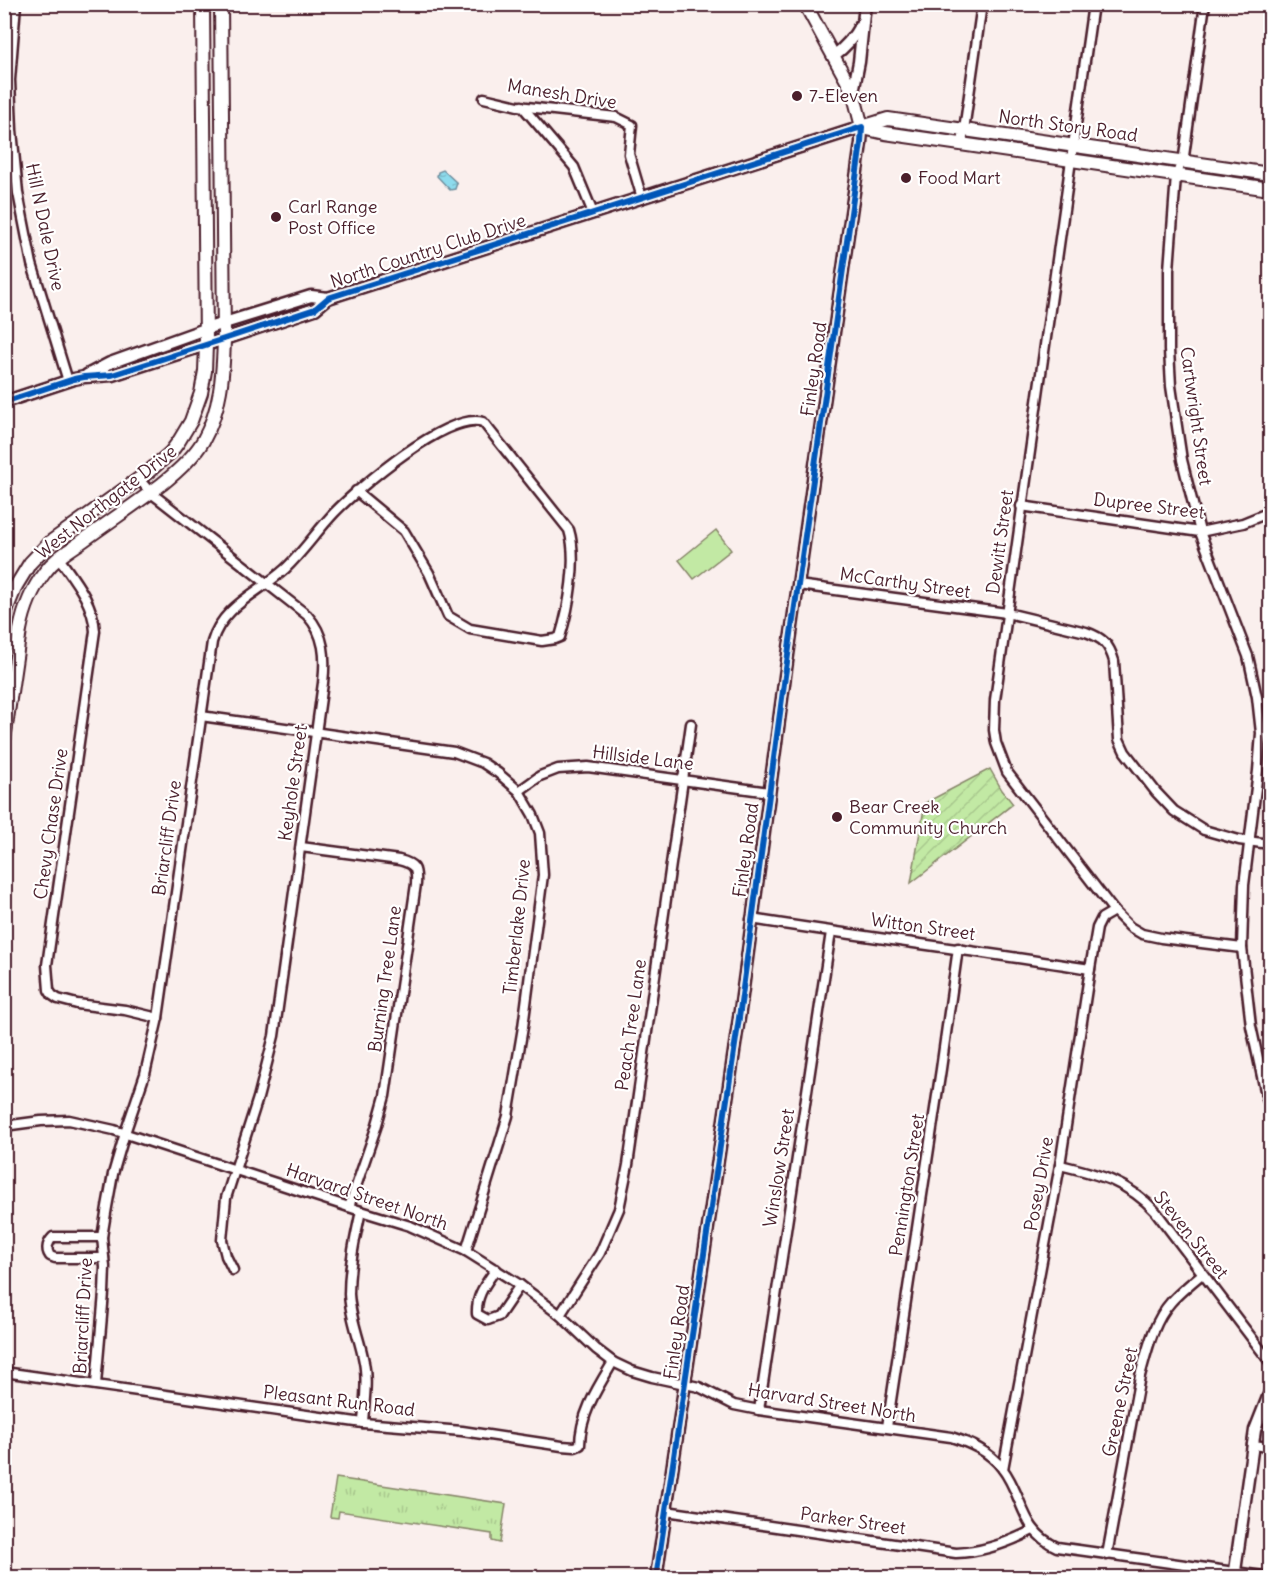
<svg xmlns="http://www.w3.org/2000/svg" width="1275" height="1582" font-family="Delius,sans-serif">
<defs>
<pattern id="grass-tufts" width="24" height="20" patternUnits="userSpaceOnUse" patternTransform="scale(1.5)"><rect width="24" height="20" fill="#c2e9a4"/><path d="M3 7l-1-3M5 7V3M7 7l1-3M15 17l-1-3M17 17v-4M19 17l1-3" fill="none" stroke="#a8c78d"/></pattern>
<pattern id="garden-furrows" width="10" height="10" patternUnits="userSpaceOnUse" patternTransform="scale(1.5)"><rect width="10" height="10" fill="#c2e9a4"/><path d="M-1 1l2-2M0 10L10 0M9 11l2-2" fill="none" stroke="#a8c78d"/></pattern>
<pattern id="water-ripples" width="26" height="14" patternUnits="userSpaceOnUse" patternTransform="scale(1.5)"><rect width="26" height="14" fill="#8ddbed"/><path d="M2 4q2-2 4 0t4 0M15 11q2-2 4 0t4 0" fill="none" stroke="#7bbccb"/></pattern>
</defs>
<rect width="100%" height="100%" fill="#faefed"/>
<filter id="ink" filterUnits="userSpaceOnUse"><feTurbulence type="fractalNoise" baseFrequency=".0167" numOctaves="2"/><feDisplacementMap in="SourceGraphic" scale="12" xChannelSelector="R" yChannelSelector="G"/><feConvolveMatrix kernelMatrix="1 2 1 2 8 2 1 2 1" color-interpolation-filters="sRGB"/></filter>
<g filter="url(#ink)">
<!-- grass -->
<path fill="url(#grass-tufts)" stroke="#868468" stroke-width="1.5" d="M336,1478l170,26 -6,39 -8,-2v-7l-153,-23 -1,7 -8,-1z"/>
<!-- garden -->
<path fill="url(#garden-furrows)" stroke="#868468" stroke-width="1.5" d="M990,769l12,21 11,14 -102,79 14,-80z"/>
<!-- pitch -->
<path fill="#c2e9a4" stroke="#868468" stroke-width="1.5" d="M716,530l15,20 -37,29 -15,-19z"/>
<!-- water -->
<path fill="url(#water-ripples)" stroke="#72909f" stroke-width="1.5" d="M443,170l14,13 -2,6 -5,1 -13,-14 1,-4z"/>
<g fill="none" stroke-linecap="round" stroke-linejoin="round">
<!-- minor casing -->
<g stroke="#4a1f2b" stroke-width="13">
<g id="minor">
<path d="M16,4l-6,76 2,50 6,63 14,71 36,117"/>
<path d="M1093,4l-98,696 -1,30 2,13 11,29 107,139 16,16 12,7 19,4 81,10"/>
<path d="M1205,4l-21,152 -8,20 -7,94v80l2,36 11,74 18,72 48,124 9,41 4,36 -3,38 -14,114 -2,63 9,78 15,69 4,13"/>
<path d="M484,98l34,8 98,11 16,8 -3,29 13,44"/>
<path d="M522,106l52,61 19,46"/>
<path d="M962,144l20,-140"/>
<path d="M139,479l12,14 8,6 148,116c18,20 19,42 16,68l-49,353 -16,62 -32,100 -4,42 4,16 7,14"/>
<path d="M1021,506l179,26 43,-9 27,-11"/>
<path d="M59,558c16,23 34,44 36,73l-48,334 2,25 3,5 6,4 19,5 48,6 33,8"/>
<path d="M798,585l209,28 79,19c17,6 23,12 28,29l5,78 6,13 31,40 18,19 30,19 35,10 31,4"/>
<path d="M201,716l253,36 29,11 15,10 21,18 14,24 7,18 3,42 -20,152 -15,89 -42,135"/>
<path d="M519,791l21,-15 18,-7 30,-2 181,25"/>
<path d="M301,847l98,13c16,4 18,8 17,24l-31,212 -9,32 -27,79"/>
<path d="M751,919c113,18 226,32 339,50"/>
<path d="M4,1126l37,-5 28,-1 45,10 247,81 49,15 56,25 54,34 40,30 36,34 17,13 19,9 20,6 47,10 35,18 25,5 192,27c19,6 38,14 51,31 22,28 18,63 55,79l213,30"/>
<path d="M1060,1165c38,9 69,17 96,47l114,150"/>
<path d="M361,1211c-6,27 -12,55 -12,83 1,24 11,45 15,68 4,20 0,41 -1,61"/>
<path d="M102,1237h-49c-5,5 -8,12 -3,19l5,2h49"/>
<path d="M496,1269c-11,16 -20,26 -19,45l11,6 11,-4 21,-31"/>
<path d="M560,1315l40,-62 19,-44 9,-44 63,-441"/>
<path d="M4,1372l359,51 99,8 100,15 13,1 5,-2c0,-31 18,-58 33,-83"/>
<path d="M96,1384l8,-91 1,-26 -3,-30 5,-30 6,-33 12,-41 20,-59 13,-56 54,-376c10,-36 48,-50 73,-73 18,-17 32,-38 49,-56 24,-25 114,-102 149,-91l86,108c9,29 0,78 -9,107l-5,2 -13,2 -72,-12 -22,-13 -19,-43 -25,-42 -48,-40"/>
<path d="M759,1410l72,-478"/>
<path d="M887,1427l54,-358 17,-121"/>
<path d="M1252,1445l18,2"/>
<path d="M1003,1469l57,-304 30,-196 7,-41 5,-10 12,-7"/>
<path d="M666,1511l290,42c26,-1 54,-11 77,-23"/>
<path d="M1107,1555l33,-179c7,-25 13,-54 31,-74 9,-10 20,-19 31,-28"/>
</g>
</g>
<!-- tertiary casing -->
<g stroke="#4a1f2b" stroke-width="15">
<g id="tertiary">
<path d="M833,56c12,-8 21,-19 28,-32"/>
<path d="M853,92l6,-30 6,-58"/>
<path d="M87,375l23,-12 95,-34 106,-33 17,2"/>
<path d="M4,402l70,-23 10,-2 28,-2 112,-36 91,-30 13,-11 534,-171 -1,16 -76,533 -46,342 -83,560"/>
<path d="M1234,1578l21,-148 15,-38"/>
</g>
</g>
<!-- secondary casing -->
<g stroke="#4a1f2b" stroke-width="16">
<g id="secondary">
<path d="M805,4l48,88 9,35"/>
<path d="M862,127l26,-8 382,55"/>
<path d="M863,128l22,5 385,56"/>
<path d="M4,622l3,-14 9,-22 14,-23 19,-20 98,-70 24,-21 8,-11 12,-20 10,-28 4,-22 1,-26 -3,-341"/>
<path d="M4,740l16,-110c4,-21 12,-41 25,-58 10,-14 25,-22 39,-32 26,-19 53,-37 78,-56 15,-12 31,-26 41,-43 18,-32 20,-66 21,-102l-3,-335"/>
</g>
</g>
<!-- minor -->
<use href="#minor" stroke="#fff" stroke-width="8"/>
<!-- tertiary -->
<use href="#tertiary" stroke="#fff" stroke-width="10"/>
<!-- secondary -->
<use href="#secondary" stroke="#fff" stroke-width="12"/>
<!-- cycleway casing -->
<g stroke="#fff" stroke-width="10">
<path id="cycleway" d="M4,402l70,-23 10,-2 28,-2 112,-36 91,-30 13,-11 534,-171 -1,16 -76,533 -46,342 -83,560"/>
</g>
<!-- cycleway -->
<use href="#cycleway" stroke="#0057b8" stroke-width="6"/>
</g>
</g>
<!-- markers -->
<g fill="#4a1f2b" stroke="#fff" stroke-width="2">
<circle cx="797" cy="96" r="6"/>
<circle cx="906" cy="178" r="6"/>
<circle cx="276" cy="217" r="6"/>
<circle cx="837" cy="817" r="6"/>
</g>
<g text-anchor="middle" stroke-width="4.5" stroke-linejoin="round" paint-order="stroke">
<!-- street labels -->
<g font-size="18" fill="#4a1f2b" stroke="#fff">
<text transform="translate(562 94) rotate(9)" y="6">Manesh Drive</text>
<text transform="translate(1068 126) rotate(8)" y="6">North Story Road</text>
<text transform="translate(45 227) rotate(78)" y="6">Hill N Dale Drive</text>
<text transform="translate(428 251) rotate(-18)" y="6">North Country Club Drive</text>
<text transform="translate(814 369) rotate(-82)" y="6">Finley Road</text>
<text transform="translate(1196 416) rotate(82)" y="6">Cartwright Street</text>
<text transform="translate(106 502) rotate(-38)" y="6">West Northgate Drive</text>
<text transform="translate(1149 506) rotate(7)" y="6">Dupree Street</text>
<text transform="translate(1000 542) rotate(-82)" y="6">Dewitt Street</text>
<text transform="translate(905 583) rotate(8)" y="6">McCarthy Street</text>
<text transform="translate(643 758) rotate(7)" y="6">Hillside Lane</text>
<text transform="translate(293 783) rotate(-82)" y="6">Keyhole Street</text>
<text transform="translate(51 824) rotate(-82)" y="6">Chevy Chase Drive</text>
<text transform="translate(167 838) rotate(-82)" y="6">Briarcliff Drive</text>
<text transform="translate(746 850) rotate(-82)" y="6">Finley Road</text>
<text transform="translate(517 927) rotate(-84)" y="6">Timberlake Drive</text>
<text transform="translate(923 927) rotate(8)" y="6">Witton Street</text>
<text transform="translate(385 979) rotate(-82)" y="6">Burning Tree Lane</text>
<text transform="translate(631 1025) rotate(-82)" y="6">Peach Tree Lane</text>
<text transform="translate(779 1168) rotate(-81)" y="6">Winslow Street</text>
<text transform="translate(1039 1184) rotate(-80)" y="6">Posey Drive</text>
<text transform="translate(907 1185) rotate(-81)" y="6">Pennington Street</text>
<text transform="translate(367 1197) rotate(19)" y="6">Harvard Street North</text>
<text transform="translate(1191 1235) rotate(51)" y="6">Steven Street</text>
<text transform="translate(83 1316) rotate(-87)" y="6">Briarcliff Drive</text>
<text transform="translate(677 1332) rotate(-82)" y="6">Finley Road</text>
<text transform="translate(339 1401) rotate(7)" y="6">Pleasant Run Road</text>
<text transform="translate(1120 1402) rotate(-78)" y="6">Greene Street</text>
<text transform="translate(832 1403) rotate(9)" y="6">Harvard Street North</text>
<text transform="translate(853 1521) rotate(8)" y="6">Parker Street</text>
</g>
<!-- poi labels -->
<g font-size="18" fill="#4a1f2b" stroke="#fff" text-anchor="start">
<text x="809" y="102">7-Eleven</text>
<text x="918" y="184">Food Mart</text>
<text x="288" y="213">Carl Range<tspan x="288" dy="21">Post Office</tspan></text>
<text x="849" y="813">Bear Creek<tspan x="849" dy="21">Community Church</tspan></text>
</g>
</g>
<!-- margin -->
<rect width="1275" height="1582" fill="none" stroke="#fff" stroke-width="24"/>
<rect x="12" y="12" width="1251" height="1558" fill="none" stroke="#4a1f2b" stroke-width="2" filter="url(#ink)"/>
</svg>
